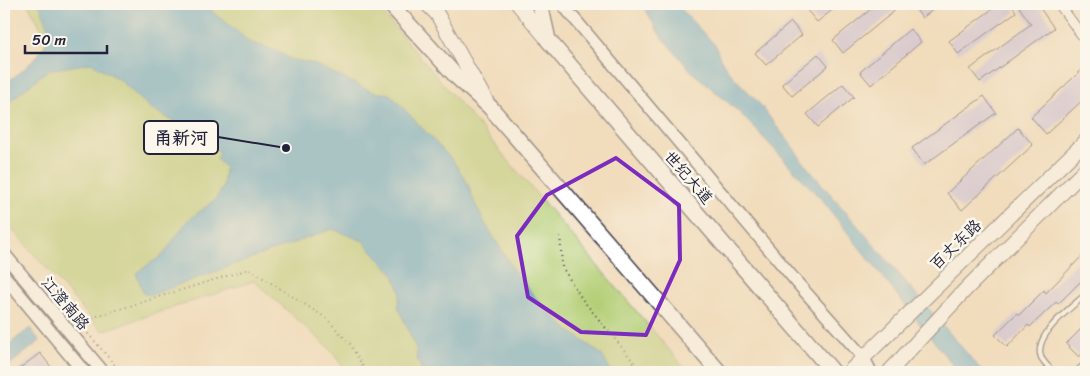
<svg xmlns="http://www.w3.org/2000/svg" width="1090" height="376" font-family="Sriracha,'LXGW WenKai TC',sans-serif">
<rect width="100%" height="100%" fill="#fbf7ec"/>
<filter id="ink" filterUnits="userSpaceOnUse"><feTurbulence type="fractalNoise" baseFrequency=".02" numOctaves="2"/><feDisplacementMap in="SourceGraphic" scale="10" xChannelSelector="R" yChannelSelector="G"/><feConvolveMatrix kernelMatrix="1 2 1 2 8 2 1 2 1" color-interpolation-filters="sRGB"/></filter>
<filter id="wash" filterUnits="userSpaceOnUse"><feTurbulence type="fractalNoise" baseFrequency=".0096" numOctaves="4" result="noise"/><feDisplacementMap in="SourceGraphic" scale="20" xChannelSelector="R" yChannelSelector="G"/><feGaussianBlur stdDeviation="1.12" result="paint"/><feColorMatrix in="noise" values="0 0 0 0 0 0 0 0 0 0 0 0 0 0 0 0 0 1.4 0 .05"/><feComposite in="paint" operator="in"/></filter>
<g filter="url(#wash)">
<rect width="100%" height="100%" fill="#f1dcbc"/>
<!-- green -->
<path fill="#b2ce74" stroke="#6a7858" d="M28,4h347l313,368h-341l-18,-24 -75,-67 -152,50 -98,-111v-124l49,-46z"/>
<!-- water -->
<g fill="#55a6cf" stroke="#3c6485">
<path d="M39,4h166l11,11 15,11 18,16 25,8 17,9 23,5 59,28 17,2 64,68 14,22 5,15 10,21 32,52 25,31 28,27 33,24 11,18h-189l-6,-12 -1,-12 -18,-41 2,-16 -6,-16 -31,-34 -31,-12 -181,66 -7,-1 -8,-21 27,-18 24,-34 28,-21 8,-13 2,-20 -9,-8 4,-7 -38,-26 -32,-18 -30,-28 -29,-17 -43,7 -44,36v-21c17,-14 39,-28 44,-50 1,-9 -5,-23 -9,-31z"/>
<path d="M642,4h34l40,42c5,23 27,39 42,56 9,10 15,21 24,31 8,10 14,18 21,29l180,210h-25l-137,-173 -82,-87 -47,-40 -32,-37z"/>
<path d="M30,328l10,13 -36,28v-21z"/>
</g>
<g id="blocks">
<!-- building -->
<g fill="#c0b7e6">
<path d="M813,4h27l-23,18 -11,-13z"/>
<path d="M877,4h26l-60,49 -10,-13z"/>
<path d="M912,4h29l-19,14z"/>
<path d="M999,4h12l5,8 -58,42 -9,-13z"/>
<path d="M1024,4h13l17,24 -74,54 -10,-13 61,-45 -12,-17z"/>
<path d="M791,22l11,13 -36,30 -11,-12z"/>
<path d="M910,29l11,13 -50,43 -11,-13z"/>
<path d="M818,54l10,12 -36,30 -10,-12z"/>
<path d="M1086,66v31l-40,37 -15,-17z"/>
<path d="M843,84l11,13 -36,30 -11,-13z"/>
<path d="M984,96l12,17 -72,52 -12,-17z"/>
<path d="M1018,128l15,17 -71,65 -15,-17z"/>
<path d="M1086,252v24l-28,28 -2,-2 -26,25 -2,-2 -21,22 -12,-12 22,-22 2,2 25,-25 2,3z"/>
<path d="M1086,324v26l-7,7 -13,-13z"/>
<path d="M40,353l15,19h-40z"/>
</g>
</g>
</g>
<g filter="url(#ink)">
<use href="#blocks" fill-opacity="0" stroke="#413e4e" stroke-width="1"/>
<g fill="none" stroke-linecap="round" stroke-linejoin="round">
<!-- service casing -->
<g stroke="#413e4e" stroke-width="7">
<g id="service">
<path d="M1053,372c-3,-4 -10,-10 -12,-15 -8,-22 31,-50 45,-63"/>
<path d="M1076,372l10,-9"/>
</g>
</g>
<!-- minor casing -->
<g stroke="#413e4e" stroke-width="11">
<path id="minor" d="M1059,4l27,37"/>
</g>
<!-- tertiary casing -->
<g stroke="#413e4e" stroke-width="14">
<path id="tertiary" d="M562,4l238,282 64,72 7,14"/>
</g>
<!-- secondary casing -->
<g stroke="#413e4e" stroke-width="15">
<g id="secondary">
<path d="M4,254l99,118"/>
<path d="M4,276l80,96"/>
</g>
</g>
<!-- primary casing -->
<g stroke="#413e4e" stroke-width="16">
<g id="primary">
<path d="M427,4l10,10 49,87"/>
<path d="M518,4l30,36"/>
<path d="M849,372l237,-231"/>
<path d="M889,372l77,-83 120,-120"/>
</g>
</g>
<!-- trunk casing -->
<g stroke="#413e4e" stroke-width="18">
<g id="trunk">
<path d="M390,4l66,72 34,31 229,265"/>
<path d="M540,4l8,36 285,332"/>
</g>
</g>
<!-- path -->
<g stroke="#413e4e" stroke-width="2" stroke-dasharray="1 4" stroke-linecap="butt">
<path d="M560,231l2,36 20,32 60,73"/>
<path d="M65,309l1,-1 55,64"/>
<path d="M78,322l171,-53 77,49 24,26 16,28"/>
</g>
<!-- service -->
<use href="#service" stroke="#fff" stroke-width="4.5"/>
<!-- minor -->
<use href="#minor" stroke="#fff" stroke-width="9"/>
<!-- tertiary -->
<use href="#tertiary" stroke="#fff" stroke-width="11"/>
<!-- secondary -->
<use href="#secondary" stroke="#fff" stroke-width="12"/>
<!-- primary -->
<use href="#primary" stroke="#fff" stroke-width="14"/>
<!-- trunk -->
<use href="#trunk" stroke="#fff" stroke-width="15"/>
</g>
</g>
<!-- marked area -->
<path d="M0 0H1090V376H0ZM616,158l63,47 1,55 -34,75 -65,-3 -53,-35 -11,-61 30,-41z" fill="#f1dcbc" fill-opacity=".55" fill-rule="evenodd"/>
<path fill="none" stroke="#7b2cbf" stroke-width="4" stroke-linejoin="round" d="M616,158l63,47 1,55 -34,75 -65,-3 -53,-35 -11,-61 30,-41z"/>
<g text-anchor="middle" stroke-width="5" stroke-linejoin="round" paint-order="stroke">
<!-- street labels -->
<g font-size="16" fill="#22223b" stroke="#fbf7ec">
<text transform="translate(689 177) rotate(49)" y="6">世纪大道</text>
<text transform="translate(955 244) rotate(-44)" y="6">百丈东路</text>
<text transform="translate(66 303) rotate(50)" y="6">江澄南路</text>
</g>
</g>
<!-- callouts -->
<path fill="none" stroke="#22223b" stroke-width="2" d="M286 148L218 137"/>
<circle fill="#22223b" stroke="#fbf7ec" stroke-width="2" cx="286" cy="148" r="5"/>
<rect fill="#fbf7ec" stroke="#22223b" stroke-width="2" x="144" y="121" width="74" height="33" rx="5"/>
<g font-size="18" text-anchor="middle" font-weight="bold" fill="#22223b">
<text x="181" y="144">甬新河</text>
</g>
<!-- margin -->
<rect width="1090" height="376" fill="none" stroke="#fbf7ec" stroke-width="20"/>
<!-- scale -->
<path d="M25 45v8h82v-8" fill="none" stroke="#22223b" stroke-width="2.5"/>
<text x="32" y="45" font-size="15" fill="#22223b" stroke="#fbf7ec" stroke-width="4" paint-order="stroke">50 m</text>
</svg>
